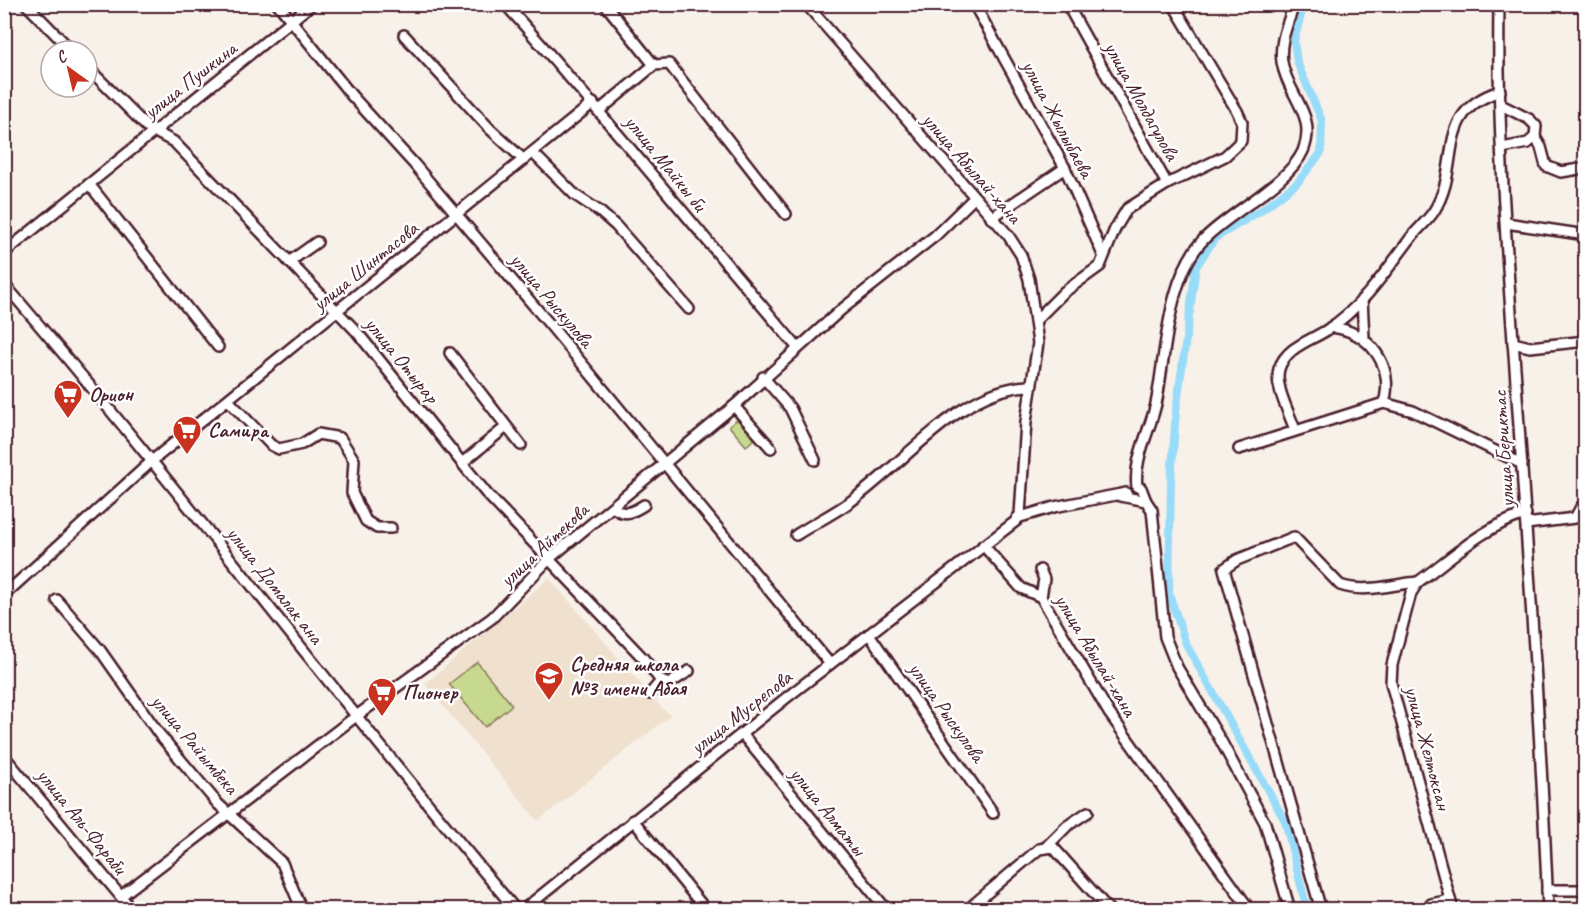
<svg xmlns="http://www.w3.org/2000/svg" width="1590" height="914" font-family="Caveat,sans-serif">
<rect width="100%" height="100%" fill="#f8f1e9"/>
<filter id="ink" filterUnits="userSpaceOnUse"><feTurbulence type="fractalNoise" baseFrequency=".0167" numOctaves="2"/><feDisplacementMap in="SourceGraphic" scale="12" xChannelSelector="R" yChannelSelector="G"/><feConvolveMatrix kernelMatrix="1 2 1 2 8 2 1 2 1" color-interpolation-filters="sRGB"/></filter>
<g filter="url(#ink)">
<!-- built -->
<path fill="#f0e0ce" d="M549,578l113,130 9,7 -133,106 -113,-137z"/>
<!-- green -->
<g fill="#c7d98e" stroke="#887c5c" stroke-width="1.5">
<path d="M740,417l16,21 -10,8 -17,-20z"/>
<path d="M477,662l35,43 -27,22 -36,-43z"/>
</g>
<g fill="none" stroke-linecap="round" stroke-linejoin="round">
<!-- canal -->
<path stroke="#98dcfa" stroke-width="8" d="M1304,4l-10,37 3,21 25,59 -1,32 -24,30 -37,28 -45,27 -19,29 -20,144 -5,70 -2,112 17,51 99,177 22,89"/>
<!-- street casing -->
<g stroke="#4a1f2b" stroke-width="14">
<g id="street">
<path d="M26,4l46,47"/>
<path d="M278,4l74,92 62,68 137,162 279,338"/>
<path d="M505,4c101,112 194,229 292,343"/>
<path d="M605,4l49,61"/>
<path d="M974,4l91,164 38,87"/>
<path d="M1067,4l100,180"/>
<path d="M1499,4c-2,126 8,253 17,378 12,176 25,352 32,528"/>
<path d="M404,35l86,94 34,31"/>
<path d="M87,67l61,61 26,14 183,190 129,161 157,165 18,23 -11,13"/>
<path d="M1501,105l28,14 7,7 -1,11 -7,6 -26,5"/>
<path d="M600,110l54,-45 15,-1 117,150"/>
<path d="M1535,137l6,10 5,19 15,6 25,-4"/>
<path d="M533,153l42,42 24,16 17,15 73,83"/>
<path d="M89,184l129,163"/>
<path d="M991,218l74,-50"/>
<path d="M1506,223l80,12"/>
<path d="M4,253l308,-249"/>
<path d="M289,262l28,-20"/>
<path d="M4,284c176,204 337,420 512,626"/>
<path d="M1362,299l2,39"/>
<path d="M1036,320l28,-28 36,-26 15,-37 12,-20 40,-25 58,-28 16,-15 1,-19 -5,-11 -64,-107"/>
<path d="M1331,327c38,4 64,38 53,76"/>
<path d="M1513,343l17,4 56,-6"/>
<path d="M450,353l71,92"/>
<path d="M763,377l27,31 25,52"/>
<path d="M228,400l43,45 8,4 23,-5 16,-10 22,4 14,22 -2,33 14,28 11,7h14"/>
<path d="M734,406l37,42"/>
<path d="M1295,430c-5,-16 -21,-44 -16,-61 7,-22 31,-28 48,-39 36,-23 61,-62 86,-95 7,-8 16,-16 21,-24 29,-47 -1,-99 66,-120"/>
<path d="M1239,449l145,-46 29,8 109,53"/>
<path d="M462,463l44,-36"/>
<path d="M1120,496l26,5 6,9 13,127 12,30 44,74 44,82 25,87"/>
<path d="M1146,501l-5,-13 -4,-1c-4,-30 15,-59 20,-88 9,-49 11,-123 47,-160 25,-26 85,-56 99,-88 15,-36 -16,-56 -21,-89 -3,-21 6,-38 12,-58"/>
<path d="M613,507c11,10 20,5 31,-2"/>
<path d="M1017,518l37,-11 72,-14"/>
<path d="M1526,524l49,-6 6,-11"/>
<path d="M796,535c17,-11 35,-20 51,-31 55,-37 112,-116 182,-118"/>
<path d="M983,545l38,43 20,9 68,116 141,197"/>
<path d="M1040,570l4,9 -3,18"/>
<path d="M4,595l149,-135 440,-357"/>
<path d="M57,600l43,50 59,84 59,70 64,59 20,47"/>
<path d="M869,634l124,179"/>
<path d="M661,681l8,3 20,-13"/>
<path d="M742,734l145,176"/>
<path d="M4,756l128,154"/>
<path d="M633,820l73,90"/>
<path d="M1047,846l20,-20 21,-14"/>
<path d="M1547,890h39"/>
<path d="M121,896l234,-179 137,-99 58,-60 184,-152 107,-96 94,-74 39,-38"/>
<path d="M1431,904l19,-4"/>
<path d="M523,910l263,-212 230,-177 4,-6 6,-93 12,-79 -9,-64 -8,-24 -13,-20 -202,-231"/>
<path d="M967,910l72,-61 14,-2 56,63"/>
<path d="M1321,910l-97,-341 13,-9 57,-23 46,48c25,9 53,-1 78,-3"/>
<path d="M1453,910l-62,-227 1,-18 19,-72 7,-11c33,-24 68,-57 108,-68"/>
</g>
</g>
<!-- street -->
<use href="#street" stroke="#fff" stroke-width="9"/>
</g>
</g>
<!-- icons -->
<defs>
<g id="supermarket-pin" transform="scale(1.5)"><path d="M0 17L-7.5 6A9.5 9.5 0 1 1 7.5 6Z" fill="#c8321e" stroke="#fff"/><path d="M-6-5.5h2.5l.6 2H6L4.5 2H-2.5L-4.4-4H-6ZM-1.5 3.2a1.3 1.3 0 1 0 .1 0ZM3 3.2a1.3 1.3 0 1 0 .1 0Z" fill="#fff"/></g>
<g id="school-pin" transform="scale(1.5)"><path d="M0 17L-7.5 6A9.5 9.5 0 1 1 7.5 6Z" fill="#c8321e" stroke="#fff"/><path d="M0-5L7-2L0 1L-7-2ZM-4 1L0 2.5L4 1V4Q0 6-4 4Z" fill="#fff"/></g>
</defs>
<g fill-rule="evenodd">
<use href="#supermarket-pin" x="68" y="394"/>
<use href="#supermarket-pin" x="187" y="430"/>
<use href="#school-pin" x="549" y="676"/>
<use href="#supermarket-pin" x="382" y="692"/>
</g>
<g text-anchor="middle" stroke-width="5" stroke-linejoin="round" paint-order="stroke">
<!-- street labels -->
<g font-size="21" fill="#4a1f2b" stroke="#fff">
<text transform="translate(190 80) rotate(-38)" y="7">улица Пушкина</text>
<text transform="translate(1142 101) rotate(61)" y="7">улица Молдагулова</text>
<text transform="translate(1058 119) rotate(62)" y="7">улица Жылыбаева</text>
<text transform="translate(666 163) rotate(51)" y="7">улица Майкы би</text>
<text transform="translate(972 168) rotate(49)" y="7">улица Абылай-хана</text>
<text transform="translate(365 266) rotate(-39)" y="7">улица Шинтасова</text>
<text transform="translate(552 300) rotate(50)" y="7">улица Рыскулова</text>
<text transform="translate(402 360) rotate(51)" y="7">улица Отырар</text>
<text transform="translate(1503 449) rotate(-94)" y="7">улица Бериктас</text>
<text transform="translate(544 545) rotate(-43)" y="7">улица Айтекова</text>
<text transform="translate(275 585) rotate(52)" y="7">улица Домалак ана</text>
<text transform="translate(1096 655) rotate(59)" y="7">улица Абылай-хана</text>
<text transform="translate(741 712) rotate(-38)" y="7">улица Мусрепова</text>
<text transform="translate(947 712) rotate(55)" y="7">улица Рыскулова</text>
<text transform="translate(195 744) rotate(50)" y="7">улица Райымбека</text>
<text transform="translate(1428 748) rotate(75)" y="7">улица Желтоксан</text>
<text transform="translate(828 811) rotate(51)" y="7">улица Алматы</text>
<text transform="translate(82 821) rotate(51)" y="7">улица Аль-Фараби</text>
</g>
<!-- poi labels -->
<g font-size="21" font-weight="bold" fill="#4a1f2b" stroke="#fff" text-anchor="start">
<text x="89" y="401">Орион</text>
<text x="208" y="437">Самира</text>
<text x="570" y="671">Средняя школа<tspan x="570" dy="24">№3 имени Абая</tspan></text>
<text x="403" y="699">Пионер</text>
</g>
</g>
<!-- margin -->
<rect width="1590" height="914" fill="none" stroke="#fff" stroke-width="24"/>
<rect x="12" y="12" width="1566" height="890" fill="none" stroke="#4a1f2b" stroke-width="2" filter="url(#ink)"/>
<!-- north arrow -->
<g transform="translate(69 69) rotate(326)"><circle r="28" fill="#ffffff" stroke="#b7a5aa" stroke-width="1.5"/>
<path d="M0-4.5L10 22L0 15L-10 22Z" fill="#c8321e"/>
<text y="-9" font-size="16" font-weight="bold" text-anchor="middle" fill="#4a1f2b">С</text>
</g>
</svg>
